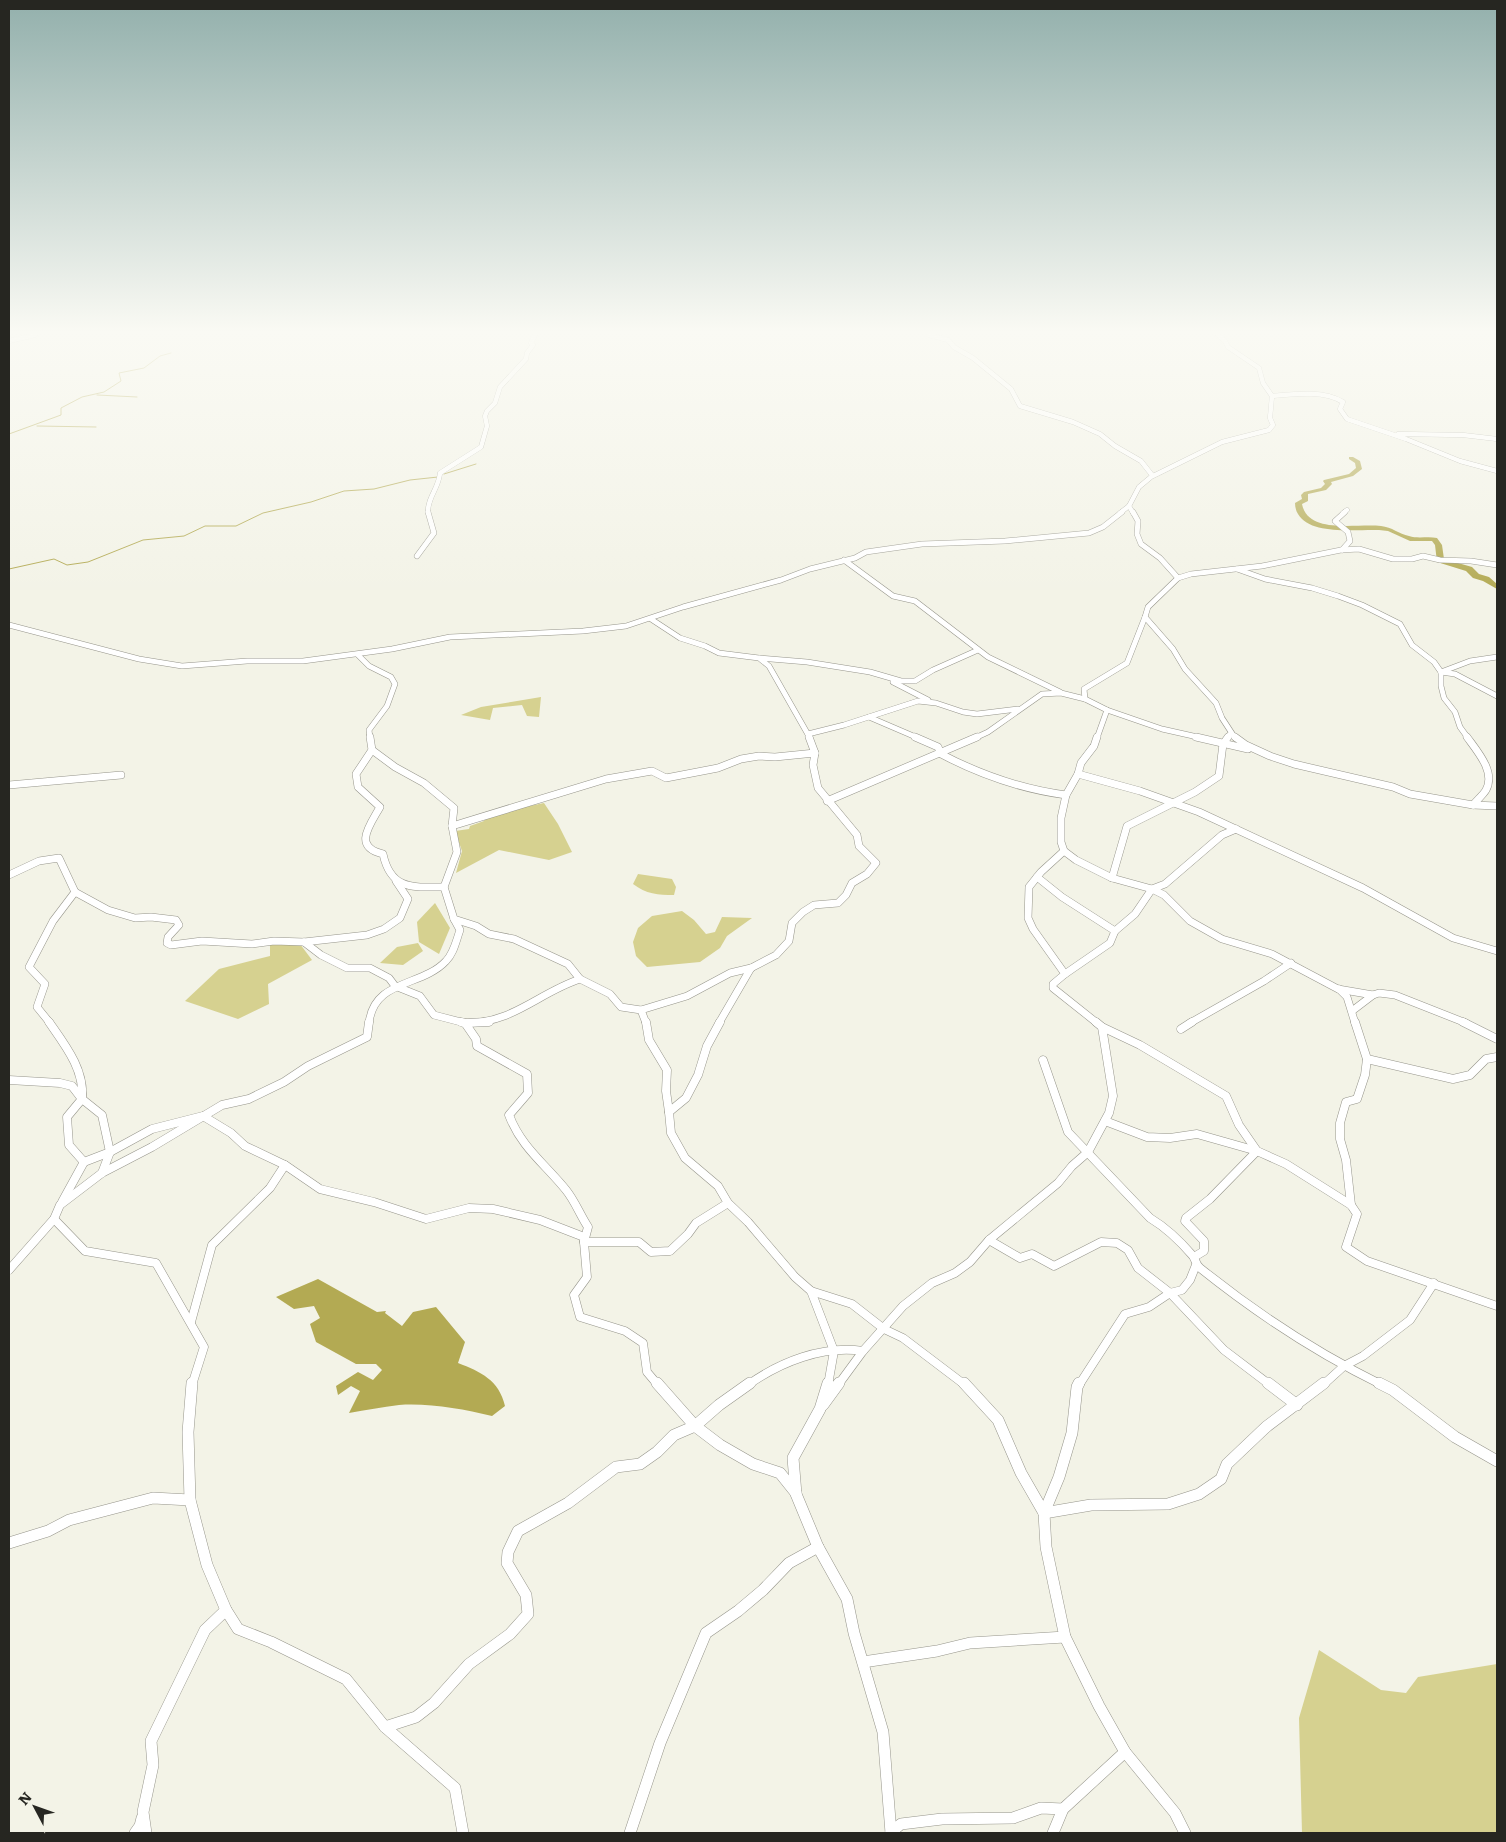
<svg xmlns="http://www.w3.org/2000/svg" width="1506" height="1842" font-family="Literata,serif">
<rect width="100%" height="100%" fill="#f3f3e7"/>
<!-- green -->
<g fill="#d6d190">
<path d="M541,697l-2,20 -12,-1 -5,-11 -29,3 -3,12 -29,-5 20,-8z"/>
<path d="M544,803l14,21 14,28 -23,8 -50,-10 -43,23 6,-22 -7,-20 14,-2 1,-3 14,-5 2,-6z"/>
<path d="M638,874l34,5 4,8 -2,8c-16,0 -28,-1 -41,-11z"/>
<path d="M435,903l15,25 -11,26 -20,-12 -2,-20z"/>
<path d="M682,911l12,9 12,14 9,-2 7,-15 30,1 -25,18 -7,12 -20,14 -53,5 -11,-11 -3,-14 5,-14 14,-12z"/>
<path d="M418,943l5,8 -20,14 -23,-2 17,-16z"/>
<path d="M270,944h30l12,16 -44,24 1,20 -31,15 -53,-18 34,-32 51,-13z"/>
<path d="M1319,1650l62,40 25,3 12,-16 79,-13v169h-195l-3,-115z"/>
</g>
<!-- water -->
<path fill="#b3aa53" d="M318,1279l59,33 9,-1 -1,2 17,13 11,-14 23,-5 29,35 -7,21c23,9 41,17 47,43l-13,10c-30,-7 -62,-13 -93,-11 -17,2 -33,5 -50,8l11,-22 -9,-5 -13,9 -2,-9 22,-14 15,8 9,-10 -6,-6h-20l-40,-22 -6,-18 10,-6 -6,-12 -20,3 -18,-12z"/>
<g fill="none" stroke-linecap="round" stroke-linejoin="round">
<!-- stream -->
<g stroke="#b3aa53" stroke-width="1">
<path d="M97,395l40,2"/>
<path d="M37,426l59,1"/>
<path d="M9,434l52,-19v-7l21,-11 22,-5 17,-11 -2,-8 25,-5 16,-12 11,-3"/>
<path d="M444,474l32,-10"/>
<path d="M9,569l45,-10 13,6 21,-3 55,-22 41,-4 21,-10h31l27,-13 48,-11 33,-11 30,-2 36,-9 28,-3"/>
</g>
<!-- river -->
<path fill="#b3aa53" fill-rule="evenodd" d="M1349,457h4l7,4 2,8 -9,7 -22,6 1,2 -6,6 -18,4v7l-6,3c6,31 55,19 79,22 11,1 18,8 28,10 9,3 19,0 28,2l5,7 2,14 28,8 7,7 10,3 8,7v5l-14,-8 -10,-3 -7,-7 -29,-9 -2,-17 -3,-4h-22l-22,-10 -9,-1c-22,-1 -68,6 -81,-16 -2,-3 -3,-7 -3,-11l7,-4 -1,-4 3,-3 17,-4 4,-4 -2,-3 1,-1 25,-6 7,-6 -1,-5 -6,-4z"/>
<!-- minor-far4 casing -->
<g stroke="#96958b" stroke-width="5">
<g id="minor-far4">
<path d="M929,335l19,5 6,7 19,11 38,31 9,17 53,16 27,12 15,12 26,15 11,14"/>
<path d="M9,341l26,-6"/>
<path d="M1272,396c22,-2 51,-6 71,6l-3,7 7,10 59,20 54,22 37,10"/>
<path d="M1398,434l65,1 34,4"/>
<path d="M428,513c-1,-15 11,-25 12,-40l41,-26 6,-21 -2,-10 2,-5 8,-8 5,-16 26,-28 1,-6 6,-8 -2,-2 4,-8"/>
<path d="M1120,513l9,-7"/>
<path d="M1133,513l-4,-7 10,-19 12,-10 71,-35 47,-12 4,-5 -3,-7 2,-22 -9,-13 -4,-15 -31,-21 -3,-6 -7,-6"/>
<path d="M1343,513l4,-3"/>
</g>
</g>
<!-- minor-far3 casing -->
<g stroke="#96958b" stroke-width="6">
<g id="minor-far3">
<path d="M1133,512l5,9 -1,13 4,10 19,14 18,20 -30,29 -3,10 28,32 12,20 31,34 6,15 13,20"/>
<path d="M1342,550l8,-9 -2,-9 -13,-11 10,-9"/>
<path d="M417,556l17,-23 -6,-21"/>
<path d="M844,560l49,36 22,5 73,56 72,35"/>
<path d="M1237,569l28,10 47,9 26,8 24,9 38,19 12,21 22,17 7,10v14l3,12 11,14 5,15 8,11"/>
<path d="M1178,578l13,-4 71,-8 79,-16 18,-1 34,10h19l11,-3 17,4 31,1 26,4"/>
<path d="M651,619l29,19 25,8 14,7 40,5 10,8 41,72"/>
<path d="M9,625l130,34 43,7 65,-5h56l89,-12 58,-12 133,-6 43,-5 57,-19 98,-27 29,-11 45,-11 11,-6 56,-8 83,-3 84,-8 14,-6 19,-15"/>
<path d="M358,655l11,11 22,11 4,7 -8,22 -18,24 1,8"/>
<path d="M760,658l47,4 63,10 31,9h14l18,-11 45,-20"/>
<path d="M1441,672l14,2 42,22"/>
<path d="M1441,672l29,-11 27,-4"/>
<path d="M893,682l35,18"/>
<path d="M1107,710l55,19 40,9"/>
<path d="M869,717l49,21"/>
<path d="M808,734l36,-9 74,-24 18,2 27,9 14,2 41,-5"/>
<path d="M975,738l13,-6 54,-38 19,-1 24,6"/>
<path d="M1097,738l10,-28 -22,-11 -1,-10 43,-26 18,-46"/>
<path d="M1227,738l4,-5"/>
</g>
</g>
<!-- minor-far2 casing -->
<g stroke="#96958b" stroke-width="8">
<g id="minor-far2">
<path d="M370,737l2,13 -16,24 2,13 22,20c-10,18 -28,40 3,47 8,37 31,33 61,33l10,32 22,7 13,8 25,5 54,25 12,15 30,15 11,13 20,3 5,13"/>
<path d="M915,737l23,10 3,7c40,21 80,35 125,41"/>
<path d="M1097,737l-3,9 -13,17 -3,11 -12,21 -5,23v24l3,9 12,9 36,18 40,11 12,6 26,26 32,18 50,15 66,35 35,6 6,-2 16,2 71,28"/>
<path d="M1196,737l52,12"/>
<path d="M1235,737l11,8 24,11 24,8 99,23 17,7 63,11 24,1"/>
<path d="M1467,737c10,14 29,35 19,53 -3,5 -9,10 -13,15"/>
<path d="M372,750l23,17 29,16 30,25 -2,18 5,26 -13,35"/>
<path d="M1078,774l62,17 59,21 164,76 90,50 44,13"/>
<path d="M9,785l112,-10"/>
<path d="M827,801l150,-64"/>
<path d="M452,826l154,-47 46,-8 14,7 52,-10 23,-9 18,-3 16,1 40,-4"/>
<path d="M1064,851l-23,21 -12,15 -1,31 5,11 32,45 -12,10v4l44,35"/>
<path d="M9,875l30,-14 20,-3 16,34 -22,29 -24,46 16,17 -8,23 13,16"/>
<path d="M1037,877l25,20 53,34"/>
<path d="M1112,878l15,-52 68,-34 24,-16 4,-32 5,-7"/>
<path d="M75,892l33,18 27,8 16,-1 25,3 3,5 -11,12 -1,6 4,2 31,-4 50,3 22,-3 30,1 63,-7 17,-6 16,-11 8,-19 -12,-18"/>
<path d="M304,942l17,13 26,13h23l19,10 6,8 25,10 14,19 31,8"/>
<path d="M1065,974l45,-31 5,-12 20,-17 17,-25 13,-5 57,-49 14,-6"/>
<path d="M1339,989l8,8 8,26"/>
<path d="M641,1010l46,-14 43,-23 21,-5"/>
<path d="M1352,1011l21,-16"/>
<path d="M369,1023c5,-44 53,-36 77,-62 8,-8 10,-20 14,-31l-6,-11"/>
<path d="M465,1023c47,1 73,-30 115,-44"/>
<path d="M719,1023l32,-55 25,-13 13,-14 3,-18 11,-11 11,-7 24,-2 8,-8 6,-12 15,-9 9,-11 -17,-17 -2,-11 -39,-47 -5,-23 2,-12 -6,-16"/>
<path d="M1190,1023l74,-42 27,-18"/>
</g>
</g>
<!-- minor-far1 casing -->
<g stroke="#96958b" stroke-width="9">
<g id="minor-far1">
<path d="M49,1022c16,23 36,48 33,77l20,16 8,37 -8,21"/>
<path d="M461,1022l4,1 11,16 1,7 50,28 1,19 -19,22c12,32 36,49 57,75 9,11 14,25 22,37l-4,15 3,35 -13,18 6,22 45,14 18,12 4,29 11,13"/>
<path d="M646,1022l3,18 18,30 -1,21 3,21"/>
<path d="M720,1022l-13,24 -9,29 -12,23 -17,14 2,21 14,25 33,28 10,17 20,19 47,55 16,14 23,60 -6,34"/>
<path d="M1463,1022l34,17"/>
<path d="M465,1023l24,-1"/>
<path d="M1102,1027l38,18 86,51 13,29 18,26 29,13 65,41 6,9 -11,33 21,14 130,45"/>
<path d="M1181,1029l11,-7"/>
<path d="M1367,1059l86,20 17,-4 16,-16 11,-2"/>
<path d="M1043,1060l25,72 82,86c15,9 31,24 43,38 3,4 2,8 7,12 56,45 117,85 182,117"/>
<path d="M9,1080l51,3 12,3 10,13 -15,18 2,28 15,17 -22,40"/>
<path d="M1105,1121l42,16 23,1 27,-4 60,17 -47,48 -24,19 -1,3 19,20v10l-10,6"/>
<path d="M84,1162l26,-10 42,-23 51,-13 28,17 14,13 40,19 35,24 54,13 52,17 43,-11 24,1 47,11 44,17v5h55l12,10 19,-1 18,-17 8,-11 32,-20"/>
<path d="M1351,1205l-5,-45 -6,-21v-16l6,-21 11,-3 8,-24 2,-16 -12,-37"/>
<path d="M54,1219l31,32 71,12 48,84 -12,38"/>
<path d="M989,1240l31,18 12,-4 22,12 47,-24 16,1 11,7 10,18 32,25 54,57 46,35"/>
<path d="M9,1270l45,-51 6,-14 42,-32 50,-26 70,-42 27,-6 35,-17 24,-16 59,-29 2,-15"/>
<path d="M811,1291l41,13 32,25 19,9 62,47"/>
<path d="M191,1322l21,-77 58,-57 15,-23"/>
<path d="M748,1385c32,-23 75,-40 115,-34"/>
<path d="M838,1385l25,-34 40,-45 29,-23 23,-10 15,-11 19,-22 69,-57 14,-17 16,-14 21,-39 4,-17 -11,-69 -6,-5"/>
<path d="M1079,1385l46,-71 24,-7 21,-14 12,-3 8,-10 6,-15"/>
<path d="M1323,1385l21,-19 19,-10 47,-36 24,-37"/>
</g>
</g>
<!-- minor casing -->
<g stroke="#96958b" stroke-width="12">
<g id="minor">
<path d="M192,1383l-4,49 2,68 17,65 19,45 12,19 33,13 75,37 39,48 70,61 8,45"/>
<path d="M657,1383l38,43 25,19 33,19 27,9 16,20"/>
<path d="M828,1383l-8,26 -27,49 3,36 22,53 29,52 7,34 29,99 8,101"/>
<path d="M964,1383l34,37 23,53 23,40 2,34 19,90 34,69 26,46 50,61 10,20"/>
<path d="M1268,1383l29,22"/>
<path d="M1379,1383l14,7 62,47 42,24"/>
<path d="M823,1405l16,-22"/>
<path d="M1044,1513l47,-8 77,-1 31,-10 22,-15 6,-15 39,-37 58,-44"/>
<path d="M1044,1513l15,-36 13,-44 5,-46 2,-4"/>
<path d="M9,1543l39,-12 21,-11 84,-22 37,2"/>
<path d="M863,1662l74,-11 33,-8 95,-6"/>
<path d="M385,1727l31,-10 18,-14 35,-39 41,-30 18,-20 -2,-19 -19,-32 1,-11 10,-21 50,-28 48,-36 24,-3 17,-12 17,-17 21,-9 24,-21 31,-22"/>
<path d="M891,1832l10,-8 41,-5 71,-1 28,-10 22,1"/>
<path d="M135,1833l5,-7 2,-8"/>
<path d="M146,1833l-3,-21 10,-47 -2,-24 54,-111 21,-20"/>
<path d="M630,1833l30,-90 46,-110 32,-22 25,-21 26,-27 29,-16"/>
<path d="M1053,1833l10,-24 62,-57"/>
</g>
</g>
<!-- minor-far4 -->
<use href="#minor-far4" stroke="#fff" stroke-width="4.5"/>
<!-- minor-far3 -->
<use href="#minor-far3" stroke="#fff" stroke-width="5"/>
<!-- minor-far2 -->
<use href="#minor-far2" stroke="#fff" stroke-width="7"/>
<!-- minor-far1 -->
<use href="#minor-far1" stroke="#fff" stroke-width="8"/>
<!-- minor -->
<use href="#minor" stroke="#fff" stroke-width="11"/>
</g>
<!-- sky -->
<linearGradient id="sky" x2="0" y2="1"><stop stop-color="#93b0ac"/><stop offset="0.56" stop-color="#fafaf4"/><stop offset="1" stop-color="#fafaf4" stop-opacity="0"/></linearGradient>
<rect width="1506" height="593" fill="url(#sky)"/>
<!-- border -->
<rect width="1506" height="1842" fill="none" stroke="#262621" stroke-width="20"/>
<!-- north arrow -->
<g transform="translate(35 1807) rotate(311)" stroke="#f3f3e7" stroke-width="4" paint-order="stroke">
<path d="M0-4L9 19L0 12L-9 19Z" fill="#262621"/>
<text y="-8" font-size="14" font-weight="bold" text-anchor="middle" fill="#262621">N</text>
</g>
</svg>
